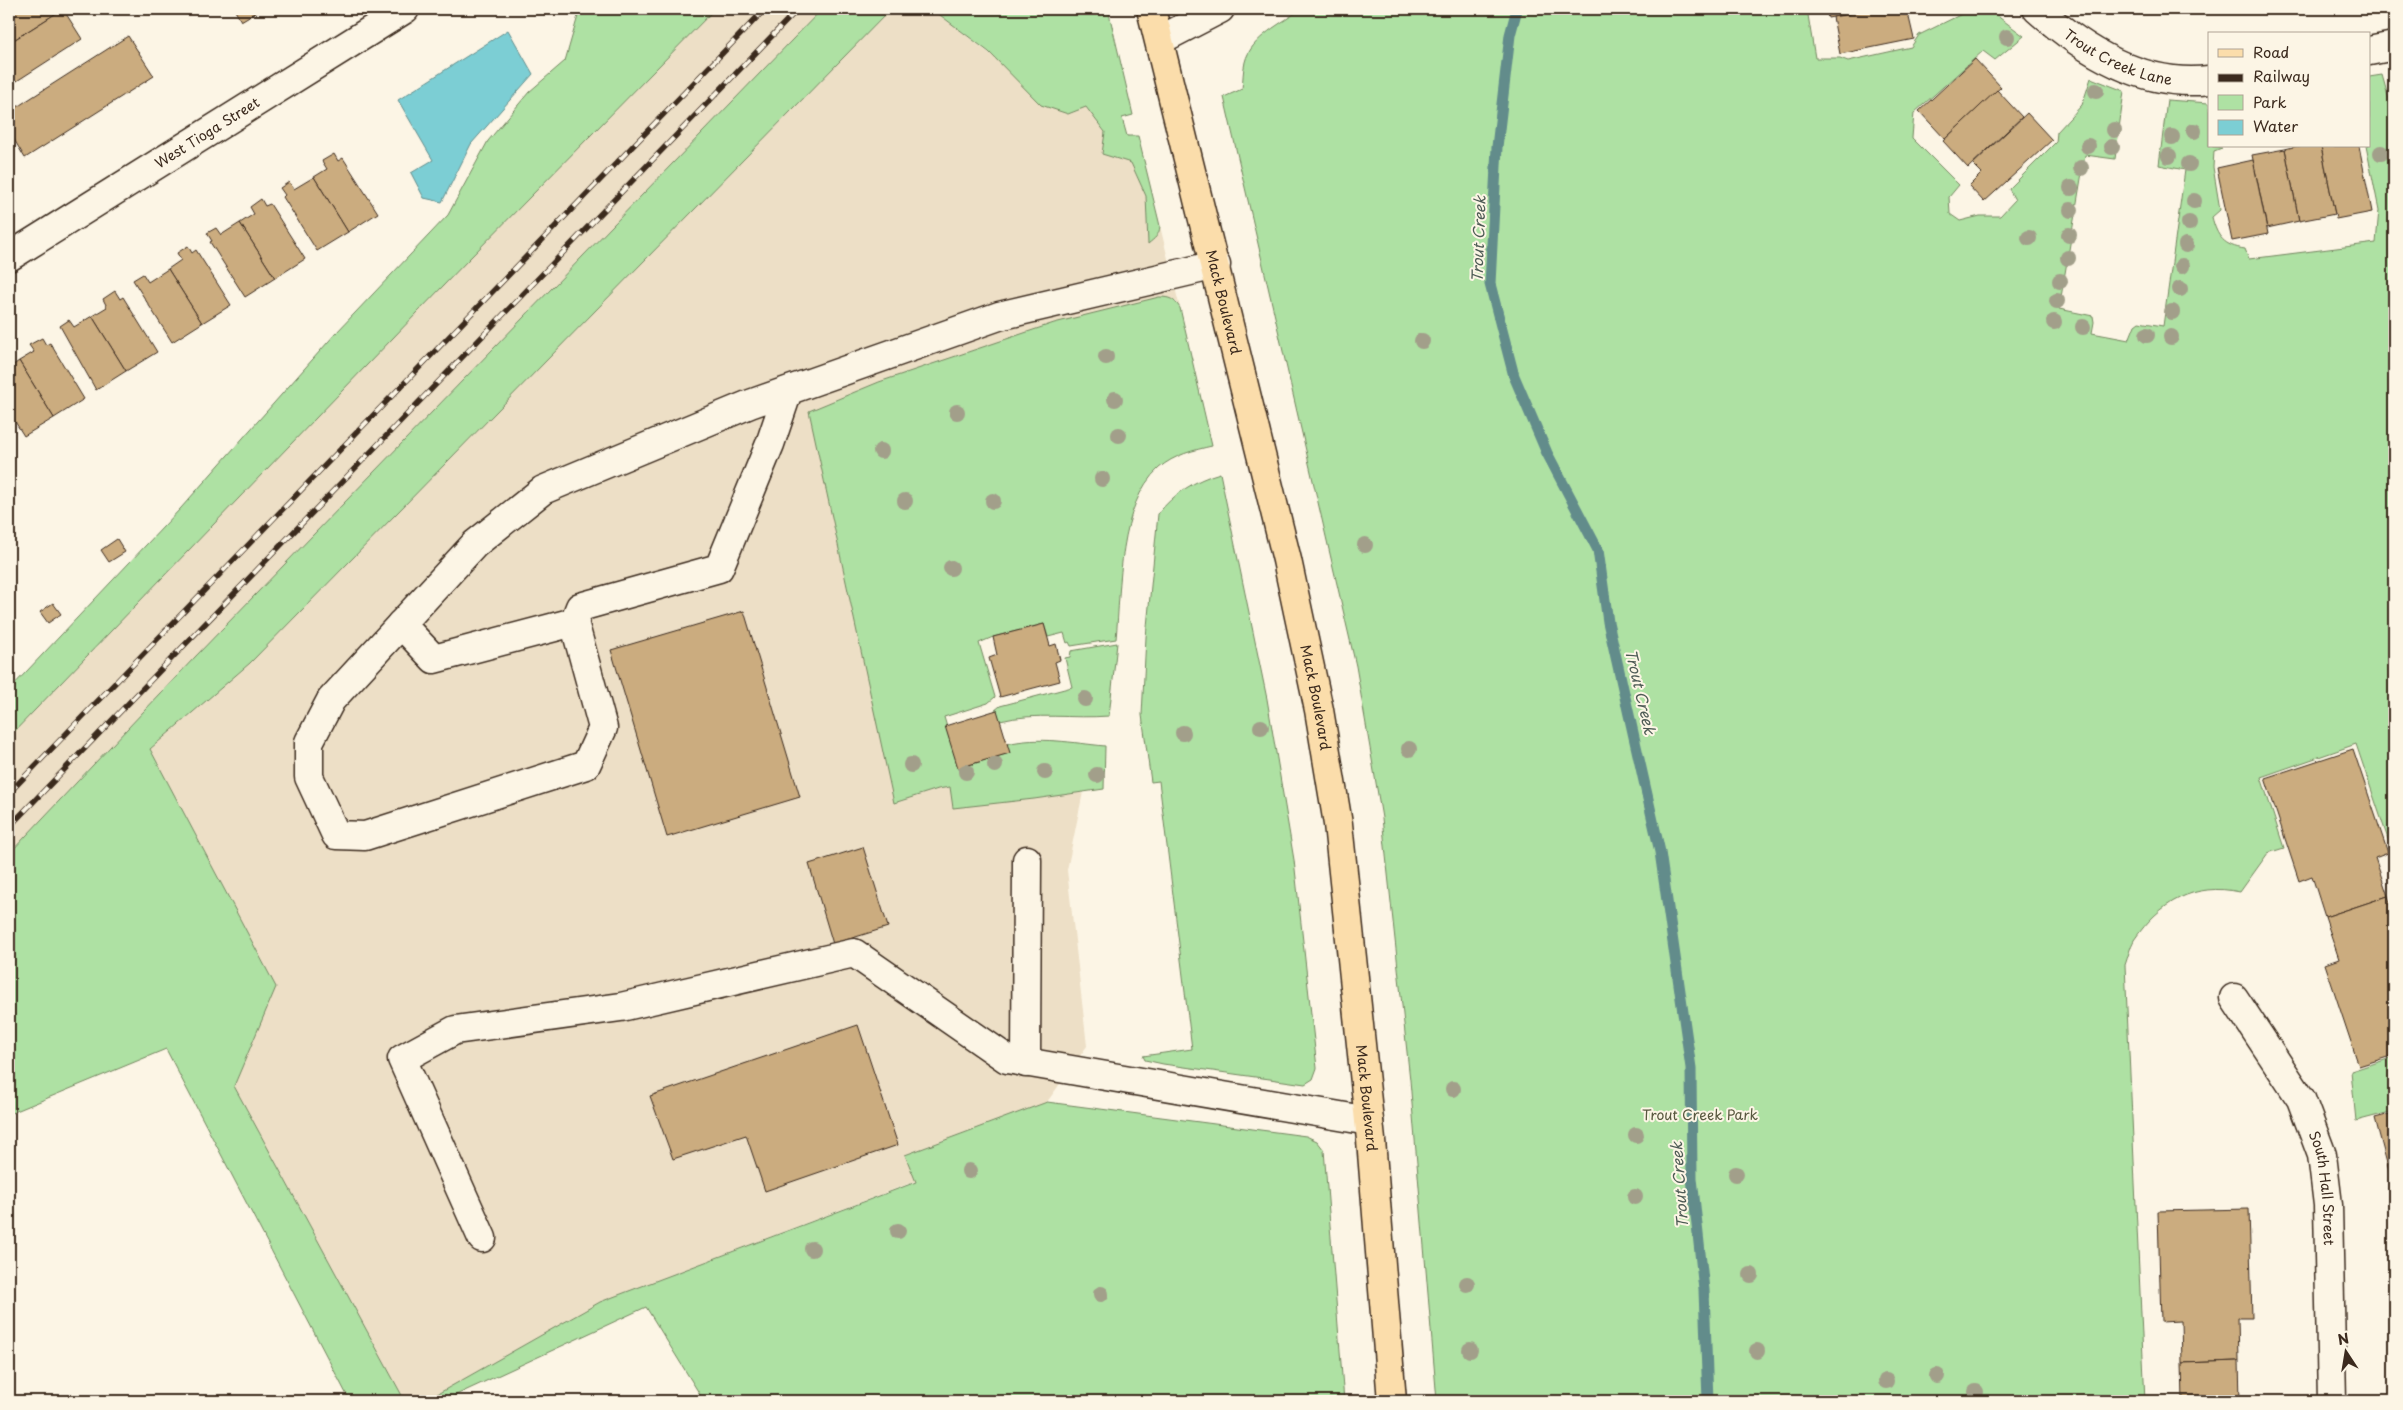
<svg xmlns="http://www.w3.org/2000/svg" width="2403" height="1410" font-family="'Playpen Sans',sans-serif">
<rect width="100%" height="100%" fill="#fcf5e5"/>
<filter id="ink" filterUnits="userSpaceOnUse"><feTurbulence type="fractalNoise" baseFrequency=".02" numOctaves="2"/><feDisplacementMap in="SourceGraphic" scale="10" xChannelSelector="R" yChannelSelector="G"/><feConvolveMatrix kernelMatrix="1 2 1 2 8 2 1 2 1" color-interpolation-filters="sRGB"/></filter>
<g filter="url(#ink)">
<!-- built -->
<g fill="#eddfc6">
<path d="M715,9h107l-627,648 -186,197v-117l460,-478z"/>
<path d="M891,9l20,2 21,-2 136,105 18,-7 19,25 -3,22 29,9 15,33 2,47 11,-9 1,-8 20,82 -4,-7 -122,22 -175,59 -70,29 86,392 43,-14 13,-2 3,20 80,-8 49,-7 -16,78 20,176 -40,56 -142,53 11,26 -316,121 -175,99h-20l-171,-315 42,-99 -126,-238 100,-86z"/>
</g>
<!-- green -->
<g fill="#aee1a3" stroke="#748660">
<path d="M580,9h135l-246,250 -460,478v-47l172,-182 155,-175 112,-118 40,-74 41,-49 36,-31z"/>
<path d="M822,9h69l-641,654 -100,86 126,238 -42,99 171,315h-55l-184,-352 -157,65v-260l186,-197z"/>
<path d="M932,9h176l25,106 -11,3 5,18h11l22,90c-1,10 -5,12 -12,18l-2,-48 -15,-33 -29,-9 3,-22 -19,-25 -18,7 -27,-9 -52,-53z"/>
<path d="M1301,9h506l8,49h25l8,3 63,-14 8,-12 53,-26h20l8,9 24,18 -29,24 -12,-9 -69,62 -2,25 47,47 -10,12 1,17 10,7 20,-5h20l15,-16 -6,-11 47,-47 1,-10 25,-27 9,-27 33,13 -9,68 -30,-4 -26,154 34,7 1,6 -2,11 37,7 6,-15 4,-3 24,4 22,-156 -26,-5 8,-65 42,3v43l13,2 -8,3 -1,16 7,43 -8,7c5,20 12,29 33,32l4,10 127,-16 3,-33 -13,-64h3v-69l13,-2 12,42v740l-38,-113 -95,33 23,71 -16,5 -28,39c-46,-10 -80,10 -106,48 -4,7 -6,17 -9,25l20,436h-708l-27,-321 -28,-262 -26,-152 -132,-569 18,-8c1,-9 1,-19 3,-27 6,-25 38,-39 56,-53z"/>
<path d="M1159,297c11,0 15,2 21,11l32,138c-18,4 -38,9 -53,22 -41,37 -38,118 -43,171l-45,7 -2,-4 -2,1 -3,-10 -16,4 -4,-13 -51,13 -14,6 16,54 -7,6 -44,14 15,51 50,-15 -2,-9c32,-8 66,-1 98,2l-1,43 -70,10 -81,9 -3,-21 -12,2 -44,14 -85,-392 70,-29 175,-59z"/>
<path d="M1220,473l47,226 27,161 23,208 -4,11 -8,5 -142,-20 -18,-4 -2,-4 49,-7 -33,-268 -8,1 -9,-67 4,-78 12,-123c15,-20 37,-34 62,-41z"/>
<path d="M1117,643l-8,73c-37,3 -73,-4 -109,5l-6,-10 6,-5 72,-19 -7,-29 5,-1 1,-6z"/>
<path d="M2394,1057v54l-38,10 -5,-50z"/>
<path d="M1047,1102l259,34 11,5 7,9 20,251h-640l-58,-94 -203,94h-18l175,-99 316,-120 -11,-27z"/>
</g>
<!-- water -->
<path fill="#7cced4" stroke="#628c8b" d="M508,30l25,44 -62,70 -29,58 -18,-4 -13,-25 22,-13 -35,-60z"/>
<g fill="none" stroke-linecap="round" stroke-linejoin="round">
<!-- stream -->
<path stroke="#628c8b" stroke-width="11" d="M1517,9l-7,26 -13,112 -7,137 24,92 33,77 51,97 10,72 52,230 31,216 1,110 12,112 4,111"/>
</g>
<!-- building -->
<g fill="#cbac7f" stroke="#3b2a1e">
<path d="M9,9h54l-54,34z"/>
<path d="M63,9l19,30 -73,47v-43z"/>
<path d="M134,9h11l-8,5z"/>
<path d="M234,9h27l-20,12z"/>
<path d="M1826,9h48l-46,9z"/>
<path d="M1874,9h33l7,30 -74,15 -7,-37z"/>
<path d="M128,36l26,40 -129,82 -16,-27v-19z"/>
<path d="M1975,59l26,28 -56,52 -26,-28z"/>
<path d="M1997,90l25,27 -54,51 -25,-27z"/>
<path d="M2027,113l25,27 -68,62 -15,-16 13,-13 -9,-9z"/>
<path d="M2297,146h24l14,68 -36,7 -14,-72z"/>
<path d="M2321,146h38l13,66 -36,7z"/>
<path d="M2285,149l14,72 -32,7 -15,-73z"/>
<path d="M334,154l4,7 5,-3 35,55 -30,19 -34,-55 13,-8 -5,-8z"/>
<path d="M2253,160l15,74 -36,7 -15,-73z"/>
<path d="M314,177l34,55 -31,19 -34,-54 2,-2 -5,-7 9,-6 5,7z"/>
<path d="M261,199l4,7 5,-2 35,55 -30,19 -35,-55 14,-9 -4,-7z"/>
<path d="M240,223l35,55 -30,19 -35,-55 2,-1 -5,-8 9,-5 5,7z"/>
<path d="M188,246l4,7 4,-3 35,55 -29,18 -34,-54 13,-9 -4,-7z"/>
<path d="M168,269l34,54 -30,19 -39,-62 10,-6 5,8z"/>
<path d="M115,291l5,8 3,-2 34,55 -31,19 -34,-55 15,-9 -4,-8z"/>
<path d="M92,316l34,55 -30,19 -36,-64 9,-6 5,7z"/>
<path d="M42,338l4,7 4,-2 34,56 -30,19 -35,-57 15,-9 -5,-7z"/>
<path d="M19,361l35,57 -30,18 -15,-24v-44z"/>
<path d="M117,539l8,13 -16,10 -8,-12z"/>
<path d="M53,603l8,11 -13,9 -8,-11z"/>
<path d="M744,611l56,186 -133,40 -56,-187z"/>
<path d="M1044,624l6,22 6,-2 4,16 -5,2 5,19 -60,16 -11,-39 8,-3 -4,-18z"/>
<path d="M997,710l13,43 -52,15 -13,-42z"/>
<path d="M2353,749l35,104 -13,5 13,38 -63,21 -13,-41 -13,5 -34,-103z"/>
<path d="M863,847l25,80 -55,17 -24,-80z"/>
<path d="M2388,896l6,20v139l-35,11 -34,-102 14,-5 -14,-42z"/>
<path d="M858,1025l40,120 -133,46 -19,-56 -73,24 -23,-63z"/>
<path d="M2394,1113v77l-19,-72z"/>
<path d="M2249,1209l3,109h-14l1,43 -57,2 -1,-42 -20,1 -3,-111z"/>
<path d="M2239,1361l1,40h-57l-1,-38z"/>
</g>
<g fill="none" stroke-linecap="round" stroke-linejoin="round">
<!-- minor casing -->
<g stroke="#3b2a1e" stroke-width="31">
<g id="minor">
<path id="s1" d="M2037,9c47,42 106,79 172,71"/>
<path d="M1160,40l60,-31"/>
<path d="M2369,51l25,-5"/>
<path id="s2" d="M9,257l396,-248"/>
<path d="M788,391l-18,53 -51,124 -139,39 -6,15 29,106 -17,37 -221,71 -29,-1 -27,-58v-35l22,-42 144,-156 68,-54 207,-86 249,-88 217,-51"/>
<path d="M401,624l33,35 140,-37"/>
<path id="s3" d="M2234,998l67,101 21,56 6,50 4,196"/>
<path d="M1026,1063l1,-203"/>
<path d="M482,1238l-80,-179 53,-29 166,-23 233,-54 153,106 362,62"/>
</g>
</g>
<!-- major casing -->
<g stroke="#3b2a1e" stroke-width="31">
<g id="major">
<path id="s4" d="M1151,9l136,551 32,150 19,114 33,316 21,261"/>
</g>
</g>
<!-- minor -->
<use href="#minor" stroke="#fcf5e5" stroke-width="28"/>
<!-- major -->
<use href="#major" stroke="#fbddab" stroke-width="28"/>
<!-- rail casing -->
<g stroke="#3b2a1e" stroke-width="5.5">
<g id="rail">
<path d="M9,793l756,-784"/>
<path d="M9,827l789,-818"/>
</g>
</g>
<!-- rail -->
<use href="#rail" stroke="#fcf5e5" stroke-width="4" stroke-dasharray="11" stroke-linecap="butt"/>
</g>
<!-- trees -->
<g fill="#a29f8a">
<circle cx="2007" cy="37" r="8"/>
<circle cx="2096" cy="91" r="8"/>
<circle cx="2114" cy="130" r="8"/>
<circle cx="2194" cy="131" r="8"/>
<circle cx="2172" cy="137" r="8"/>
<circle cx="2088" cy="146" r="8"/>
<circle cx="2112" cy="147" r="8"/>
<circle cx="2381" cy="153" r="8"/>
<circle cx="2169" cy="156" r="8"/>
<circle cx="2189" cy="164" r="8"/>
<circle cx="2081" cy="168" r="8"/>
<circle cx="2071" cy="188" r="8"/>
<circle cx="2194" cy="201" r="8"/>
<circle cx="2071" cy="210" r="8"/>
<circle cx="2189" cy="223" r="8"/>
<circle cx="2069" cy="235" r="8"/>
<circle cx="2029" cy="238" r="8"/>
<circle cx="2186" cy="245" r="8"/>
<circle cx="2068" cy="258" r="8"/>
<circle cx="2182" cy="266" r="8"/>
<circle cx="2060" cy="281" r="8"/>
<circle cx="2180" cy="289" r="8"/>
<circle cx="2057" cy="301" r="8"/>
<circle cx="2172" cy="312" r="8"/>
<circle cx="2054" cy="322" r="8"/>
<circle cx="2083" cy="327" r="8"/>
<circle cx="2147" cy="335" r="8"/>
<circle cx="2171" cy="337" r="8"/>
<circle cx="1422" cy="341" r="8"/>
<circle cx="1106" cy="357" r="8"/>
<circle cx="1115" cy="399" r="8"/>
<circle cx="957" cy="412" r="8"/>
<circle cx="1119" cy="435" r="8"/>
<circle cx="881" cy="451" r="8"/>
<circle cx="1102" cy="479" r="8"/>
<circle cx="905" cy="501" r="8"/>
<circle cx="993" cy="501" r="8"/>
<circle cx="1365" cy="545" r="8"/>
<circle cx="951" cy="568" r="8"/>
<circle cx="1085" cy="699" r="8"/>
<circle cx="1261" cy="727" r="8"/>
<circle cx="1183" cy="733" r="8"/>
<circle cx="1409" cy="749" r="8"/>
<circle cx="911" cy="765" r="8"/>
<circle cx="995" cy="765" r="8"/>
<circle cx="966" cy="772" r="8"/>
<circle cx="1045" cy="772" r="8"/>
<circle cx="1097" cy="775" r="8"/>
<circle cx="1453" cy="1089" r="8"/>
<circle cx="1636" cy="1135" r="8"/>
<circle cx="969" cy="1171" r="8"/>
<circle cx="1736" cy="1174" r="8"/>
<circle cx="1635" cy="1197" r="8"/>
<circle cx="898" cy="1231" r="8"/>
<circle cx="812" cy="1249" r="8"/>
<circle cx="1751" cy="1275" r="8"/>
<circle cx="1467" cy="1284" r="8"/>
<circle cx="1101" cy="1294" r="8"/>
<circle cx="1470" cy="1350" r="8"/>
<circle cx="1757" cy="1351" r="8"/>
<circle cx="1937" cy="1376" r="8"/>
<circle cx="1886" cy="1381" r="8"/>
<circle cx="1976" cy="1392" r="8"/>
</g>
</g>
<g text-anchor="middle" stroke-width="4" stroke-linejoin="round" paint-order="stroke">
<!-- street labels -->
<g font-size="14" fill="#3b2a1e" stroke="#fcf5e5">
<text dy="5" stroke="none"><textPath href="#s1" startOffset="96">Trout Creek Lane</textPath></text>
<text dy="5" stroke="none"><textPath href="#s2" startOffset="234">West Tioga Street</textPath></text>
<text dy="5" stroke="none"><textPath href="#s4" startOffset="302">Mack Boulevard</textPath></text>
<text dy="5" stroke="none"><textPath href="#s4" startOffset="708">Mack Boulevard</textPath></text>
<text dy="5" stroke="none"><textPath href="#s4" startOffset="1112">Mack Boulevard</textPath></text>
<text dy="5" stroke="none"><textPath href="#s3" startOffset="214">South Hall Street</textPath></text>
</g>
<!-- park labels -->
<g font-size="14" fill="#58583f" stroke="#fcf5e5">
<text x="1700" y="1120">Trout Creek Park</text>
</g>
<!-- water labels -->
<g font-size="15" font-style="italic" fill="#4e5b55" stroke="#fcf5e5">
<text transform="translate(1479 239) rotate(-88)" y="5">Trout Creek</text>
<text transform="translate(1640 692) rotate(77)" y="5">Trout Creek</text>
<text transform="translate(1680 1185) rotate(-94)" y="5">Trout Creek</text>
</g>
</g>
<!-- margin -->
<rect width="2403" height="1410" fill="none" stroke="#fcf5e5" stroke-width="30"/>
<rect x="15" y="15" width="2373" height="1380" fill="none" stroke="#3b2a1e" stroke-width="2" filter="url(#ink)"/>
<!-- legend -->
<rect x="2208" y="32" width="162" height="115" fill="#fcf5e5" stroke="#afa495"/>
<rect x="2218" y="49" width="25" height="8" fill="#fbddab" stroke="#afa495"/>
<text x="2253" y="58" font-size="15" fill="#3b2a1e">Road</text>
<rect x="2218" y="74" width="25" height="8" fill="#3b2a1e" stroke="#afa495"/>
<text x="2253" y="82" font-size="15" fill="#3b2a1e">Railway</text>
<rect x="2218" y="95" width="25" height="15" fill="#aee1a3" stroke="#afa495"/>
<text x="2253" y="108" font-size="15" fill="#3b2a1e">Park</text>
<rect x="2218" y="120" width="25" height="15" fill="#7cced4" stroke="#afa495"/>
<text x="2253" y="132" font-size="15" fill="#3b2a1e">Water</text>
<!-- north arrow -->
<g transform="translate(2346 1352) rotate(348)" stroke="#fcf5e5" stroke-width="4" paint-order="stroke">
<path d="M0-4L9 19L0 12L-9 19Z" fill="#3b2a1e"/>
<text y="-8" font-size="14" font-weight="bold" text-anchor="middle" fill="#3b2a1e">N</text>
</g>
</svg>
